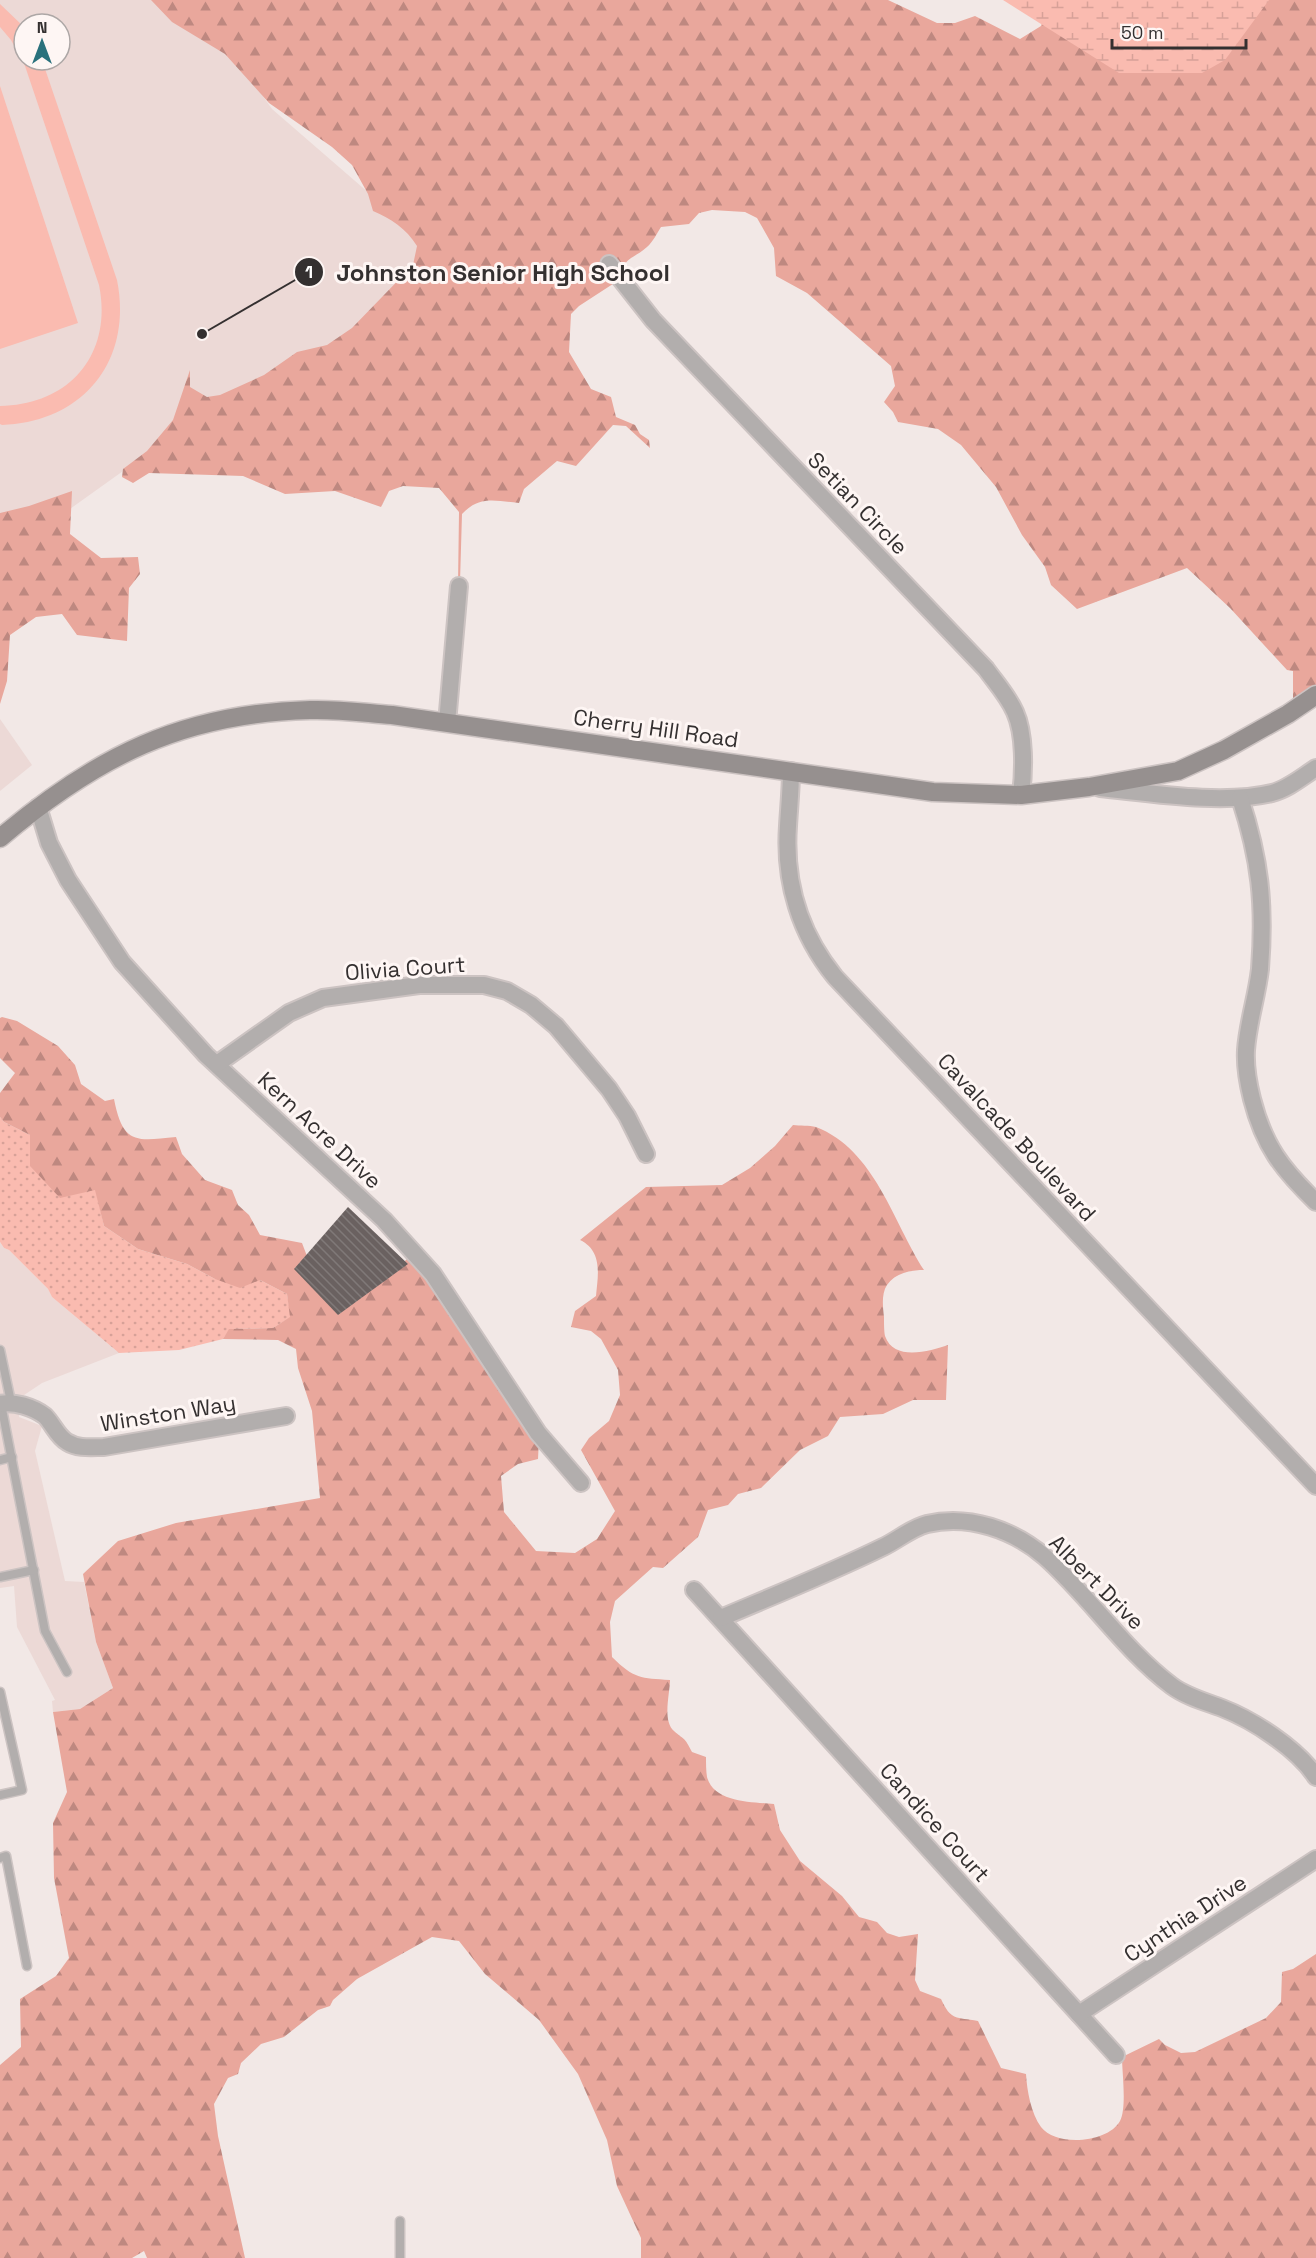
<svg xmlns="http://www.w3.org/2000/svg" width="1316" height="2258" font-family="'Space Grotesk',sans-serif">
<defs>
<pattern id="grass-dots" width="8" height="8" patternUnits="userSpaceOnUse" patternTransform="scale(1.5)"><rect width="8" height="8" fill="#fabbb0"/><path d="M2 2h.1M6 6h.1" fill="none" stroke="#d7a198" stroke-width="1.8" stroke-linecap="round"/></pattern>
<pattern id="forest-firs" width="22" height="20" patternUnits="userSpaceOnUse" patternTransform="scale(1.5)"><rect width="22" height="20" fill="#e9a79c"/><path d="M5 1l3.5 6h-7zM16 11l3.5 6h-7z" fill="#be8880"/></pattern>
<pattern id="wetland-marsh" width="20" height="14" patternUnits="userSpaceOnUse" patternTransform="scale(1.5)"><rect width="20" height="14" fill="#fabbb0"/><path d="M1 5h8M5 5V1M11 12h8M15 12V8" fill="none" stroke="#d7a198"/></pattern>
<pattern id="building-back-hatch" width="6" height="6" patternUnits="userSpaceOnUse" patternTransform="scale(1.5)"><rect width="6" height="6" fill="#6a6160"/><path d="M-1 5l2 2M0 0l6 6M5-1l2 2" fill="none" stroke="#807978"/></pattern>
</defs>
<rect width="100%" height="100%" fill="#f2e8e6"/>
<!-- built -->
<g fill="#ecd9d6" fill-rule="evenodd">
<path d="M0,0h194l78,109 195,169 -232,113 -235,168zM24,24h36v36h-36z"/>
<path d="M0,719l32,46 -32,26z"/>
<path d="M0,1242l4,6 5,2 39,39 4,8 67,56 -77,30 -18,12 -5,22 23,9 -7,25 30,130 19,1 12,60 17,46 -33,21 -27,3 -1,-11 3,-1 -38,-73 -3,-41 -14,2z"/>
</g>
<!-- grass -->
<path fill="url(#grass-dots)" d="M0,1117l4,5 26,13 66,55 8,36 34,23 49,15 28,15 45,1 27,14 4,23 -18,11 -43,1 -7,10 -44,11 -60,3 -67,-56 -4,-8 -39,-39 -5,-2 -4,-6z"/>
<!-- forest -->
<g fill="url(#forest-firs)">
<path d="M151,0h737l49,23h18l20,-7 45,23 21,-13 8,-26h267v692l-23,16v-37l-6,-1 -57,-62 -43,-40 -110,41 -26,-24 -6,-18 -23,-32 -26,-48 -35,-42 -23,-16 -40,-7 -5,-10 -9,-10 11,-16 -4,-20 -84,-73 -31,-17 -2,-28 -17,-30 -12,-6 -33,-2 -13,3 -10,11 -28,3c-4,6 -8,15 -14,20 -16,14 -22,8 -28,33l-40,26 -8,8 -2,38 22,37 20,8 5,20 19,8 5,9 9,6 1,8 -24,-22 -13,-1 -37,41 -19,-5 -33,28 -5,14c-24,-2 -39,-8 -57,11l-2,68 -2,3 1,-73 -20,-24 -36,-2 -14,5 -8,16 -46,-16 -50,3 -42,-18 -94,-3 -16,10 -11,-6 1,-8 24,-18 26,-31 17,-50v17l17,10 13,-2 44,-20 33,-23 30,-7 25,-17 61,-63 4,-19c-11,-18 -26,-27 -44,-35l-5,-17 -16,-29 -20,-18 -63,-44 -44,-49 -53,-32z"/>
<path d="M72,491l-2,43 31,24 37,-1 2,17 -11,14 -2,53 -50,-6 -15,-21 -26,3 -26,18 -3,46 -7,23v-191l29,-7z"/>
<path d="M2,1017l15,4 41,25 17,19 6,19 24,17 9,-2c9,46 22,42 62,38l6,17 23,26 27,10 6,15 11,10 11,20 42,8 8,21 65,23 39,-34 125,186 -1,20 -20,5 -17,12 3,36 32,39 39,2 22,-14 18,-28 -34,-61 8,-12 20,-17 11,-26 -2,-25 -17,-31 -10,-8 -20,-4 4,-16 21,-15c2,-21 7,-45 -16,-56l66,-53 76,-2 28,-17 25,-22 18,-21c7,1 16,0 23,2 59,23 77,95 108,143 -13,0 -29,3 -37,15 -6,9 -4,23 -3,32 0,6 0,14 1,19 9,26 45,15 63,9l-2,55h-33l-30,14 -43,3 -12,19 -28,14 -39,38 -23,6 -10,11 -20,5 -10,27 -35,31 -10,-1 -38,34 -5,21 2,35c22,22 29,21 58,23 0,13 -8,41 4,51 11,10 10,5 18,21l14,5c0,6 0,14 1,20 7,26 46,25 67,27l6,26 20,31 42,35 17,21 18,5 10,11 12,4 19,-3 -3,46 5,11 21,8c10,22 15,18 37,22l23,47 25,6c1,17 5,39 15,53 15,20 67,16 79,-6 7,-13 2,-49 2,-64l37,-18 6,6 16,8 14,-1 71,-34 15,-16 1,-30 11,-3 23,-15v304h-675v-20l-24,-52 -10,-46 -29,-66 -39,-54 -54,-46 -26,-33 -27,-4 -75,42 -24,21 -3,6 -12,4 -34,27 -23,7 -20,19 -3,11 -10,4 -14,26 4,32 27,122h-98l-3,-7 -12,7h-132v-193l21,-18 -1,-48 36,-23 13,-18 -15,-80 -1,-55 14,-31 -14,-80 27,-3 33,-21 -17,-46 -13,-68 35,-33 58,-18 144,-25 -8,-87 -14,-43 -2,-19 -18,-9 -55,-1 6,-10 44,-1 17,-11 -3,-23 -27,-14 -20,8 -25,-9 -28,-15 -49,-15 -34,-23 -9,-36 -35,8 -30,-32v-31l-26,-13 -4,-5v-24l15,-20 -15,-15v-40z"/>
</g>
<!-- wetland -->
<path fill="url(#wetland-marsh)" d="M1003,0h266l-44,60 -23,13h-83z"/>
<!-- pitch -->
<g fill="#fabbb0">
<path d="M0,4l24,23v33h18l75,220c16,80 -33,142 -115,145l-2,-1v-18c70,-1 113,-52 99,-121l-74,-219 -14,-26 -11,-13z"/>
<path d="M0,86l78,237 -78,26z"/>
</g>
<!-- building -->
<path fill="url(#building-back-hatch)" d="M348,1207l60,57 -70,51 -44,-46z"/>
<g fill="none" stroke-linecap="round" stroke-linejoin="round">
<!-- lane casing -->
<g stroke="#ccc3c2" stroke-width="11">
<g id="lane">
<path d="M0,1350l11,52"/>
<path d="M1,1404l44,227 22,41"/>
<path d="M0,1460l12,-3"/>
<path d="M0,1577l34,-7"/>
<path d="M0,1692l22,98 -22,5"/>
<path d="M0,1858l6,-2 21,110"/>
<path d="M400,2221v37"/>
</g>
</g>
<!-- street casing -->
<g stroke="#ccc3c2" stroke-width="20">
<g id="street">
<path d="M609,264l44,56 333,349c10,14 22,27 29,43 10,22 9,59 6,83"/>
<path d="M447,723l12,-137"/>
<path d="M791,771c0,18 -2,37 -3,55 -4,56 12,108 47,151l481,509"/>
<path d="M1100,788c50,5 123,17 172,5 16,-4 30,-16 44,-25"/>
<path d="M1240,798c20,61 25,106 20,171 -3,27 -12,53 -14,81 -1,17 2,33 6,49 12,47 30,70 64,103"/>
<path d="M38,807l11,36 19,37 54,82 84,93 178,165 49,54 105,159 43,50"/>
<path d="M217,1064l72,-51 34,-15 96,-13h65l23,6 24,14 25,21 53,63 18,27 19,38"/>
<path d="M0,1404c14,-3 33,3 45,12 8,8 12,20 22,26 11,7 25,5 37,5l182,-31"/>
<path d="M694,1590l422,465"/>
<path d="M721,1618c54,-23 109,-45 162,-71 15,-7 28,-19 44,-23 42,-10 87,6 118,33 45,40 79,93 127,129 15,11 34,16 50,22 31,12 76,41 94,69"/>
<path d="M1079,2014l237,-155"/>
</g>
</g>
<!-- secondary casing -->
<g stroke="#ccc3c2" stroke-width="21">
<path id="secondary" d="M0,838c96,-81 182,-125 310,-128 28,-1 55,3 82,5l541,77 88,3 68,-8 89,-16 46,-21 64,-36 28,-19"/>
</g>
<!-- lane -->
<use href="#lane" stroke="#b2aead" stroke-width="8"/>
<!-- street -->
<use href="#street" stroke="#b2aead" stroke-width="16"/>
<!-- secondary -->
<use href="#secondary" stroke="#96908f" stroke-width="18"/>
</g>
<g text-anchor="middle" stroke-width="6" stroke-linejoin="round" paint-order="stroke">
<!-- street labels -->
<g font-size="22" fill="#343030" stroke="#fef6f4">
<text transform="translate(858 503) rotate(46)" y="8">Setian Circle</text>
<text transform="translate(656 728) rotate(8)" y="8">Cherry Hill Road</text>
<text transform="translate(405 968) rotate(-4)" y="8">Olivia Court</text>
<text transform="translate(320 1130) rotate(43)" y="8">Kern Acre Drive</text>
<text transform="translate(1017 1137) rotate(47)" y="8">Cavalcade Boulevard</text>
<text transform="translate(168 1413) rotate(-9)" y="8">Winston Way</text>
<text transform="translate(1097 1582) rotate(45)" y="8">Albert Drive</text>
<text transform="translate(935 1822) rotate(48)" y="8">Candice Court</text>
<text transform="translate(1185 1918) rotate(-33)" y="8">Cynthia Drive</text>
</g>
</g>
<!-- callouts -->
<path fill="none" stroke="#343030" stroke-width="2" d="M202 334L309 272"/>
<g fill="#343030" stroke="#fef6f4" stroke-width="2">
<circle cx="202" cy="334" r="6"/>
<circle cx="309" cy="272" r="15"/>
</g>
<g font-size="18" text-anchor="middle" font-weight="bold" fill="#fff">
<text x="309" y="278">1</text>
</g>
<g font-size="24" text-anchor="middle" font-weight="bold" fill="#343030" stroke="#fef6f4" stroke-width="6" stroke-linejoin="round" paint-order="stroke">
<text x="503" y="281">Johnston Senior High School</text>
</g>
<!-- north arrow -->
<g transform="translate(42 42)"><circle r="28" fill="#fef6f4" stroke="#ada7a6" stroke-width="1.5"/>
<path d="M0-4.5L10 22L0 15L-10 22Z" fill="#29717c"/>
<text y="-9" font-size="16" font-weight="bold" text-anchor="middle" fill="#343030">N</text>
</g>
<!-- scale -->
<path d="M1112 39v9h134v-9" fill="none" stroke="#343030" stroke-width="3"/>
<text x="1121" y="39" font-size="18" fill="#343030" stroke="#fef6f4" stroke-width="4.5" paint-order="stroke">50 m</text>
</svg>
